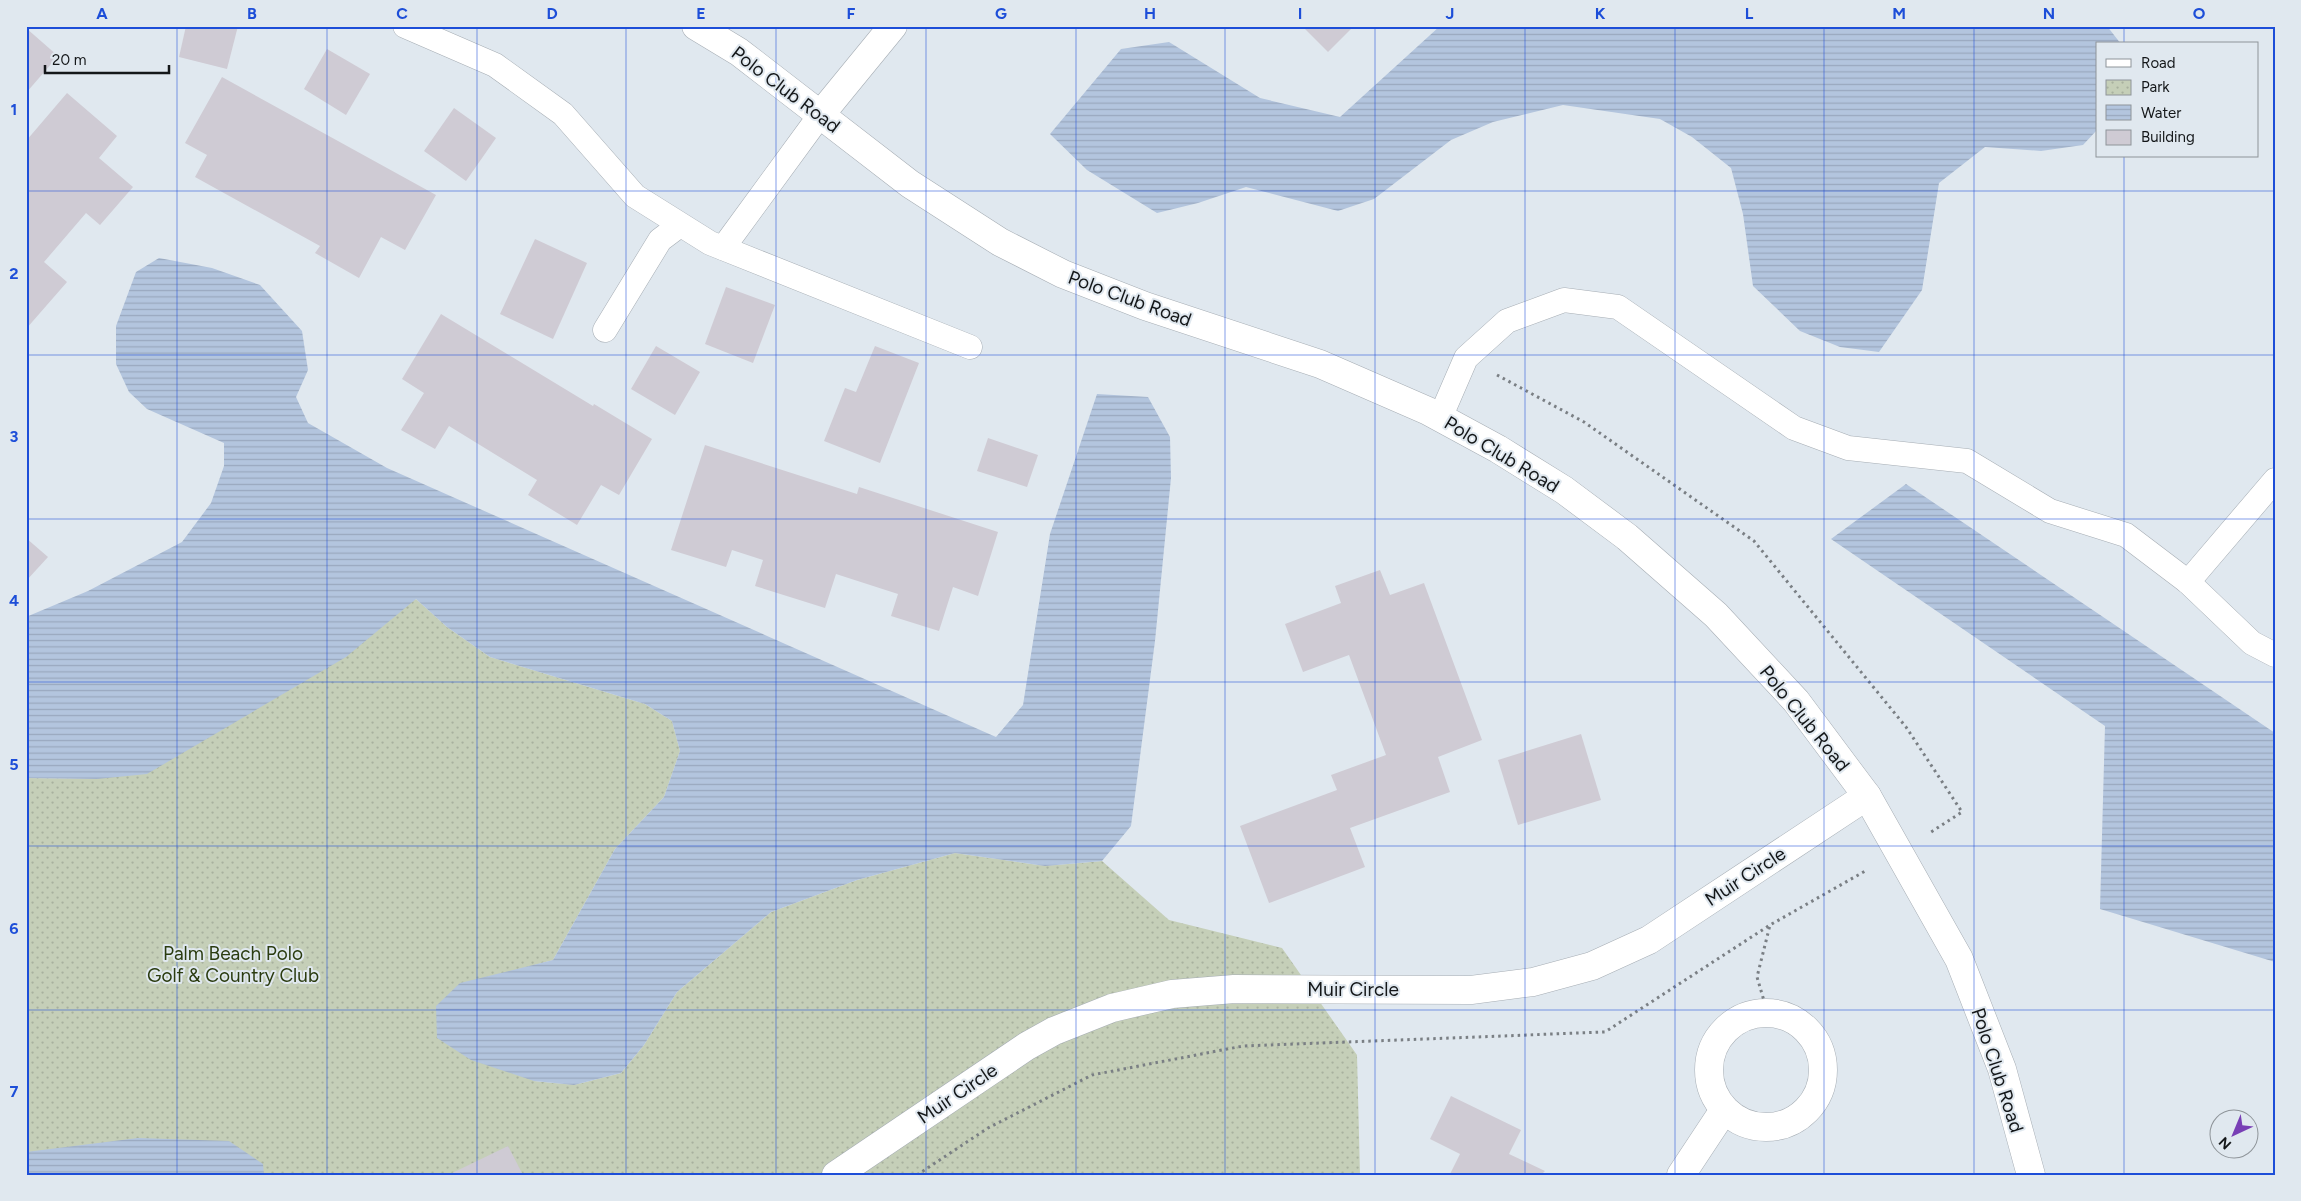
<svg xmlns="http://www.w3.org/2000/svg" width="2301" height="1201" font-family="Figtree,sans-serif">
<defs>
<pattern id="park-dots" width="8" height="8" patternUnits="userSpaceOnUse" patternTransform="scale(1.25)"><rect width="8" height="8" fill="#c5cfb8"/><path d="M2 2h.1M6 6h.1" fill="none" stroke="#a8b19e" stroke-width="1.8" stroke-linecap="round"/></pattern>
<pattern id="water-rules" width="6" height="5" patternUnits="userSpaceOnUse" patternTransform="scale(1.25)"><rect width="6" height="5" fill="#b3c5de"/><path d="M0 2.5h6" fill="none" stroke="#99a8be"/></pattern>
</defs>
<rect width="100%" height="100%" fill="#e0e8ef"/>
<!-- park -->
<path fill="url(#park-dots)" d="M416,599l31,28 43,30 155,47 27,17 8,30 -16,46 -49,52 -62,111 -44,12 25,109 40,4 47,-12 23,-28 33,-53 94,-80 86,-32 98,-27 90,13 57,-5 67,59 113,28 75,107 3,120h-1334v-397l71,1z"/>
<!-- water -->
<g fill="url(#water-rules)">
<path d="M1440,26h667l14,18h-24v86l-14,15 -42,6 -56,-4 -46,36 -17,107 -43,62 -39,-5 -40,-16 -47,-45 -10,-72 -12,-46 -39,-31 -32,-18 -97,-14 -70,17 -42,18 -77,59 -36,12 -92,-24 -48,16 -41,10 -70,-43 -37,-36 71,-85 48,-7 91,56 80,19z"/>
<path d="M159,258l53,10 48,17 42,46 6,39 -12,27 12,26 79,45 609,269 27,-32 27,-171 47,-140 51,3 22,40 1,41 -16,163 -24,185 -29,35 -57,5 -90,-13 -98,27 -86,32 -94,80 -33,53 -23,28 -47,12 -40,-4 -63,-21 -34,-22 -1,-32 24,-23 93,-23 62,-111 49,-52 16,-46 -8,-30 -27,-17 -155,-47 -43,-30 -31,-28 -70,58 -199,117 -50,5 -71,-1v-161l62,-26 94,-49 29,-39 13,-37v-23l-77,-34 -18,-17 -13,-28v-38l20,-54z"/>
<path d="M1906,484l369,249v229l-175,-53 5,-183 -274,-187z"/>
<path d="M138,1138l91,3 34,23 1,11h-238v-23z"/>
</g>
<!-- building -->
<g fill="#cfcbd4">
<path d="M186,26h52l-11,43 -48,-12z"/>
<path d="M1302,26h52l-26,26z"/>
<path d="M26,28l32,28 -32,37z"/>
<path d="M327,49l43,25 -24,41 -42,-26z"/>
<path d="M222,77l214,118 -31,55 -24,-13 -22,41 -44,-25 5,-7 -125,-69 12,-22 -22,-12z"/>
<path d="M67,93l50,43 -18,22 34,29 -33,38 -14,-12 -42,49 23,20 -41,47v-188z"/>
<path d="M454,108l42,30 -30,43 -42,-30z"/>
<path d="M535,239l52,24 -34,76 -53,-25z"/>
<path d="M726,287l49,18 -22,58 -48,-19z"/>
<path d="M441,314l152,92 1,-2 58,35 -33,56 -18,-10 -24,40 -49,-30 9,-15 -88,-54 -14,23 -34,-19 23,-37 -22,-14z"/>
<path d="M656,346l44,26 -25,43 -44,-26z"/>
<path d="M875,346l44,17 -39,100 -56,-22 21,-53 11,4z"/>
<path d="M988,438l50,17 -11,32 -50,-16z"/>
<path d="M705,445l152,49 2,-7 139,45 -20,64 -25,-9 -14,44 -48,-15 7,-22 -62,-20 -11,34 -70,-22 8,-26 -31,-10 -6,17 -55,-17z"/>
<path d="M26,538l22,19 -22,24z"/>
<path d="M1380,570l10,25 34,-12 58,157 -44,17 12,35 -100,36 15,39 -96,36 -29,-77 97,-36 -6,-15 55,-20 -37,-100 -46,17 -18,-48 56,-21 -6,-17z"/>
<path d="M1581,734l20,66 -83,25 -20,-65z"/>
<path d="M1451,1096l70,34 -12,24 36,17 -2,2 4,2 -97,-1 10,-20 -30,-15z"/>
<path d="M508,1146l15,29h-75z"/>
</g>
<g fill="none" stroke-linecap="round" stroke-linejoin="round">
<!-- lane casing -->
<g stroke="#a6adb4" stroke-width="25">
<g id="lane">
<path d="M405,26l90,39 68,49 72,82 75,47 260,104"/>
<path d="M723,248l98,-134"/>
<path d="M605,330l55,-90 20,-15"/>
<path d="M1440,418l26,-60 41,-37 57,-21 54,7 176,121 54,20 119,13 83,50 76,24 62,47 64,61 23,12"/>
<path d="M2188,582l87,-102"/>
</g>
</g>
<!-- street casing -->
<g stroke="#a6adb4" stroke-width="29">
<g id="street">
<path d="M696,26l43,26 171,132 90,58 63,32 82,32 175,58 108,47 70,38 66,41 63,47 89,78 80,86 71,95 92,163 43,110 29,106"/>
<path d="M821,114l72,-88"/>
<circle cx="1766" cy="1070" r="57"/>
<path d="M836,1175l191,-129 27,-15 58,-23 60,-14 62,-5 237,1 62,-8 59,-16 57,-26 218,-144"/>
<path d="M1681,1175l43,-65"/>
</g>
</g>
<!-- path -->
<g stroke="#7a7f84" stroke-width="3" stroke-dasharray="2.5 4" stroke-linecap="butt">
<path d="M1497,375l87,47 170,119 152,186 56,85 -34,22"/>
<path d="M1767,1011l-10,-34 13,-52"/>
<path d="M917,1175l71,-47 104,-53 151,-29 362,-14 165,-107 97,-55"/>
</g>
<!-- lane -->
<use href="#lane" stroke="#fff" stroke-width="24"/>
<!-- street -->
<use href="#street" stroke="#fff" stroke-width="28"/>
</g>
<!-- grid -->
<path fill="none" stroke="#1d4ed8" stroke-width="1" stroke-opacity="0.55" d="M177,26v1149M327,26v1149M477,26v1149M626,26v1149M776,26v1149M926,26v1149M1076,26v1149M1225,26v1149M1375,26v1149M1525,26v1149M1675,26v1149M1824,26v1149M1974,26v1149M2124,26v18M2124,156v1019M26,191h2249M26,355h2249M26,519h2249M26,682h2249M26,846h2249M26,1010h2249"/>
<g text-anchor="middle" stroke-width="4" stroke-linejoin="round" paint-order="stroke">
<!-- street labels -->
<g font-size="19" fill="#141719" stroke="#e0e8ef">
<text transform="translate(786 89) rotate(37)" y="7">Polo Club Road</text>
<text transform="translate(1130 298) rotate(20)" y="7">Polo Club Road</text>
<text transform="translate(1502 454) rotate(31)" y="7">Polo Club Road</text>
<text transform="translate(1805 718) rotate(51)" y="7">Polo Club Road</text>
<text transform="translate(1745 876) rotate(-33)" y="7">Muir Circle</text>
<text x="1353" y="996">Muir Circle</text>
<text transform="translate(1998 1070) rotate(72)" y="7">Polo Club Road</text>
<text transform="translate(957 1093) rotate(-34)" y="7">Muir Circle</text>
</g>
<!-- park labels -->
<g font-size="19" fill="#2b3c10" stroke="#e0e8ef">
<text x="233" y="960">Palm Beach Polo<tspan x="233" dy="22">Golf &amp; Country Club</tspan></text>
</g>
</g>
<!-- border -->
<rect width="2301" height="1201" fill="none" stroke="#e0e8ef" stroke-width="55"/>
<!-- legend -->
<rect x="2096" y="42" width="162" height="115" fill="#e0e8ef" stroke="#8e9499"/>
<rect x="2106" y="59" width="25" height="8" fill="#ffffff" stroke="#8e9499"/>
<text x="2141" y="68" font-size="15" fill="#141719">Road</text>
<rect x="2106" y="80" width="25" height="15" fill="url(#park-dots)" stroke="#8e9499"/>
<text x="2141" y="92" font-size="15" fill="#141719">Park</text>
<rect x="2106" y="105" width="25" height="15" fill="url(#water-rules)" stroke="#8e9499"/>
<text x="2141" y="118" font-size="15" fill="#141719">Water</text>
<rect x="2106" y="130" width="25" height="15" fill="#cfcbd4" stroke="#8e9499"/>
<text x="2141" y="142" font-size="15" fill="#141719">Building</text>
<!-- north arrow -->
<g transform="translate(2234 1134) rotate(224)"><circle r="24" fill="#e0e8ef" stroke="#8e9499"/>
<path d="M0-4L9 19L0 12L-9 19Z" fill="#783fb5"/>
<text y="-8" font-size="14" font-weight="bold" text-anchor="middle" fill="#141719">N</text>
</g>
<!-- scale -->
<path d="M45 65v8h124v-8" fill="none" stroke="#141719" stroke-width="2.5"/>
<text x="52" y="65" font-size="15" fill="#141719" stroke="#e0e8ef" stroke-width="4" paint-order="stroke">20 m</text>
<rect x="28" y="28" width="2246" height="1146" fill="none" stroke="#1d4ed8" stroke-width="2"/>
<g font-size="16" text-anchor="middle" font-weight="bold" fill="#1d4ed8">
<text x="102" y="19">A</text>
<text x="252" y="19">B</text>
<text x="402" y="19">C</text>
<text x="552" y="19">D</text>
<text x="701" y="19">E</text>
<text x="851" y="19">F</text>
<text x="1001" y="19">G</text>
<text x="1150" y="19">H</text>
<text x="1300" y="19">I</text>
<text x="1450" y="19">J</text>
<text x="1600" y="19">K</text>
<text x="1749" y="19">L</text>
<text x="1899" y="19">M</text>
<text x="2049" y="19">N</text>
<text x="2199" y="19">O</text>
<text x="14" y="115">1</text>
<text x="14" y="279">2</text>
<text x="14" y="442">3</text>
<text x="14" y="606">4</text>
<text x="14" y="770">5</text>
<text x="14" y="934">6</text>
<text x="14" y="1097">7</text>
</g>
</svg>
